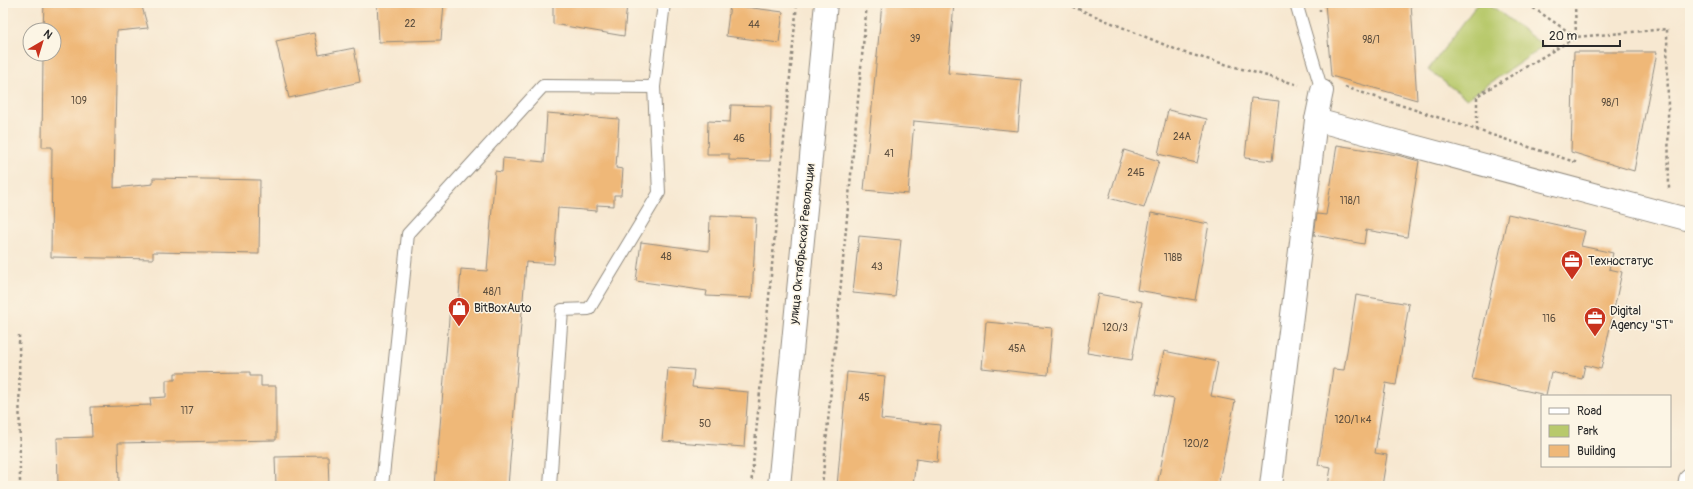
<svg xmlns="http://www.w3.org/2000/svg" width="1693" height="489" font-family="Pangolin,sans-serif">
<rect width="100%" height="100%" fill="#fcf5e5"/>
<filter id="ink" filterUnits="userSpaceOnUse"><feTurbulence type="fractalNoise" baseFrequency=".025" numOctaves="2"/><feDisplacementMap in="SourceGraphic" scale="8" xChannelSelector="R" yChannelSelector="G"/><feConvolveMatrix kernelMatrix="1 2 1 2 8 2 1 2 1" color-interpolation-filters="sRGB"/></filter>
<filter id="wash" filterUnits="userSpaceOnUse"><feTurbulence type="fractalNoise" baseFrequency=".012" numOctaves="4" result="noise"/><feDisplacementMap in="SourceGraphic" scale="16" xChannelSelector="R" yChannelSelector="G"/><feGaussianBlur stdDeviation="0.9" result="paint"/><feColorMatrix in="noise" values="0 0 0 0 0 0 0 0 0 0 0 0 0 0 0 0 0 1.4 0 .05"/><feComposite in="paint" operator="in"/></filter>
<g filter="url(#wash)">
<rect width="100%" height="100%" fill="#f7e8d1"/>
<!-- green -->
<path fill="#b8c96c" stroke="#727a4c" d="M1478,3h10l56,43 -77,53 -39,-29z"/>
<g id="blocks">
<!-- building -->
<g fill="#efb878">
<path d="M44,3h97l7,25 -31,3 -3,157 39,-4v-6l107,2 -1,74 -106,-2v7l-102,-2 1,-110h-10l1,-93h11v-24h-11z"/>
<path d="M377,3h67l-3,37 -62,2z"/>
<path d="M553,3h74l-3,33 -71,-12z"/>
<path d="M882,3h72l-6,70 74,7 -4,51 -104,-10 -6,73 -44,-4z"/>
<path d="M1325,3h86l6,97 -86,-24z"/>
<path d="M730,5l53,7 -4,31 -53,-7z"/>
<path d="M314,33l5,22 35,-7 6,34 -71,16 -13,-57z"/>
<path d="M1574,52h83l-23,119 -63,-19z"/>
<path d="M1251,98l28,3 -7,60 -27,-3z"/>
<path d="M731,105l40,1 -1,55 -41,-1v-6h-22l1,-33 22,1z"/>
<path d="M1168,110l39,9 -10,44 -39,-9z"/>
<path d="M547,113l72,6 -3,49 7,1 -2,26h-7v11l-17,-1v6l-39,-3 -4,56 -28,-2 -18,224h-73l15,-179 8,1 3,-39 26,2 8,-100 7,1 1,-14 41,4z"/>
<path d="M1337,145l60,10 22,6 -12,76 -41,-7 -2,14 -50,-9 3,-21 9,1z"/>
<path d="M1124,150l35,11 -15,47 -35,-10z"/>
<path d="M1151,213l58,11 -14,76 -58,-10z"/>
<path d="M1508,214l77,17 -4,15 32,7 -4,16 13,3 -21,97 -16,-4 -3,14 -31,-7 -5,23 -74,-16z"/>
<path d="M710,216l46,2 -4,80 -46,-2 1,-5 -71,-10 5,-39 68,9z"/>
<path d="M859,236l42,4 -6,57 -42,-4z"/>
<path d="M1098,294l44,8 -10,58 -45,-7z"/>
<path d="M1356,295l53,9 -13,81 -10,-2 -11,70 12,2 -5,31h-54l3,-19 -13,-2 15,-96 11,1z"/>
<path d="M986,322l66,6 -4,47 -66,-7z"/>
<path d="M1164,351l54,11 -7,34 24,5 -17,85h-61l17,-87 -19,-4z"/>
<path d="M668,368l26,2 -2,17 56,5 -4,55 -82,-6z"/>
<path d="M250,372v4h11v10h15v54l-158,3 1,43h-61l-1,-48 35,-1 -1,-30 60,-2 -1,-7 16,-1v-17h9v-7z"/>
<path d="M847,372l38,4 -4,43 59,6 -3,37 -21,-3 -3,27h-76z"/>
<path d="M328,456l1,30h-53l-1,-29z"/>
</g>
</g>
</g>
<g filter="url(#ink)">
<use href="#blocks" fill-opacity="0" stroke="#918a7e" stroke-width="1"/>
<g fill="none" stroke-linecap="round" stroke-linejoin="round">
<!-- service casing -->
<g stroke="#918a7e" stroke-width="14">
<g id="service">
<path d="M1296,3l26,88"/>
<path d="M382,486l26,-252 135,-148 111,1 10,-84"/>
<path d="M550,486l12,-176 27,-1 70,-116 -5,-106"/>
</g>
</g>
<!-- minor casing -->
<g stroke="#918a7e" stroke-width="24">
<g id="minor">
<path d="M1316,120l374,100"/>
<path d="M1271,486l45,-366 6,-29"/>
</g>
</g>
<!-- tertiary casing -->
<g stroke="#918a7e" stroke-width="24">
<g id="tertiary">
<path d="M779,486l47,-483"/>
<path d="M1689,486l1,-6"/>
</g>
</g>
<!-- path -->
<g stroke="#918a7e" stroke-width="2.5" stroke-dasharray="3 3" stroke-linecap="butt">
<path d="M1055,3l11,1 116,48 117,33"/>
<path d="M1320,3v8"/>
<path d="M1575,3l1,34 91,-8 2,161"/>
<path d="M1345,87l233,76"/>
<path d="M1477,130v-34l99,-59 -50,-34"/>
<path d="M19,335l1,151"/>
<path d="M751,486l46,-483"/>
<path d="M822,486l45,-483"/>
</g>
<!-- service -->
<use href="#service" stroke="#fff" stroke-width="12"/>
<!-- minor -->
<use href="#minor" stroke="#fff" stroke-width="22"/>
<!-- tertiary -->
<use href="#tertiary" stroke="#fff" stroke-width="22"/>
</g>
</g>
<!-- icons -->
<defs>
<g id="office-pin" transform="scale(1.15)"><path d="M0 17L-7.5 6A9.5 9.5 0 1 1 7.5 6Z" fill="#c8321e" stroke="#fcf5e5"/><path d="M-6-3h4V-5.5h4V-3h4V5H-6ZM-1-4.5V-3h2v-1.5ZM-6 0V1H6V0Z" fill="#fff"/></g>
<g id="shop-pin" transform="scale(1.15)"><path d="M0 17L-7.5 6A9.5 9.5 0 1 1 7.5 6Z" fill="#c8321e" stroke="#fcf5e5"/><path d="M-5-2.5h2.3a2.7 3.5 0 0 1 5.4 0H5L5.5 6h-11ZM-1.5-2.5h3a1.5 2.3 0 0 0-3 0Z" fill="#fff"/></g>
</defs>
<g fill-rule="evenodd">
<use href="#office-pin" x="1572" y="261"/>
<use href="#shop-pin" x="459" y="308"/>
<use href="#office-pin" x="1595" y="318"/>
</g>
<g text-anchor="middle" stroke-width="3" stroke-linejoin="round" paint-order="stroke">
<!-- number labels -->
<g font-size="10" fill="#5c4e3e">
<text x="410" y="27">22</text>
<text x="754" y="28">44</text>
<text x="915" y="42">39</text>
<text x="1371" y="43">98/1</text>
<text x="79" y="104">109</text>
<text x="1610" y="106">98/1</text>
<text x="1182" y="140">24А</text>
<text x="739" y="142">46</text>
<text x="889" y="157">41</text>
<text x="1136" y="176">24Б</text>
<text x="1350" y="204">118/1</text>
<text x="666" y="260">48</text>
<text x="1173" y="261">118В</text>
<text x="877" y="270">43</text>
<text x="492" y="295">48/1</text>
<text x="1549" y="322">116</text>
<text x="1115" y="331">120/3</text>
<text x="1017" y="352">45А</text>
<text x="864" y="401">45</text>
<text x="187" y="414">117</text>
<text x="1353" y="423">120/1 к4</text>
<text x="705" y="427">50</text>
<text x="1196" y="447">120/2</text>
</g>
<!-- street labels -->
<g font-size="12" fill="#2b2b2b" stroke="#fcf5e5">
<text transform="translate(802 244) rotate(-84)" y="4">улица Октябрьской Революции</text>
</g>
<!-- poi labels -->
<g font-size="12" fill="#2b2b2b" stroke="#fcf5e5" text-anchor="start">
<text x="1588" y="265">Техностатус</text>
<text x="474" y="312">BitBoxAuto</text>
<text x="1610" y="315">Digital<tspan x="1610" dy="14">Agency "ST"</tspan></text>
</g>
</g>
<!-- margin -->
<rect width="1693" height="489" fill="none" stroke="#fcf5e5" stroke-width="16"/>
<!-- legend -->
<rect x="1541" y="395" width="130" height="72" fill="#fcf5e5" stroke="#a8a49b"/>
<rect x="1549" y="408" width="20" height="6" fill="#ffffff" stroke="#a8a49b"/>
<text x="1577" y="415" font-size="12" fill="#2b2b2b">Road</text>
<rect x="1549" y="425" width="20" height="12" fill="#b8c96c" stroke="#a8a49b"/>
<text x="1577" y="435" font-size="12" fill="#2b2b2b">Park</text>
<rect x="1549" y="445" width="20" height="12" fill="#efb878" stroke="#a8a49b"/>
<text x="1577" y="455" font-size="12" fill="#2b2b2b">Building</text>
<!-- north arrow -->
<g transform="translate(42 42) rotate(38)"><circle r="19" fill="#fcf5e5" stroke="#a8a49b"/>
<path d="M0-3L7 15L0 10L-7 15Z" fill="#c8321e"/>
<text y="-6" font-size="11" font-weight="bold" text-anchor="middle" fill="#2b2b2b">N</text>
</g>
<!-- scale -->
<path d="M1543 40v6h77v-6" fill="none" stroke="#2b2b2b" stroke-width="2"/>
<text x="1549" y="40" font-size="12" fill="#2b2b2b" stroke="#fcf5e5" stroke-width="3" paint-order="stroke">20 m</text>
</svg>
